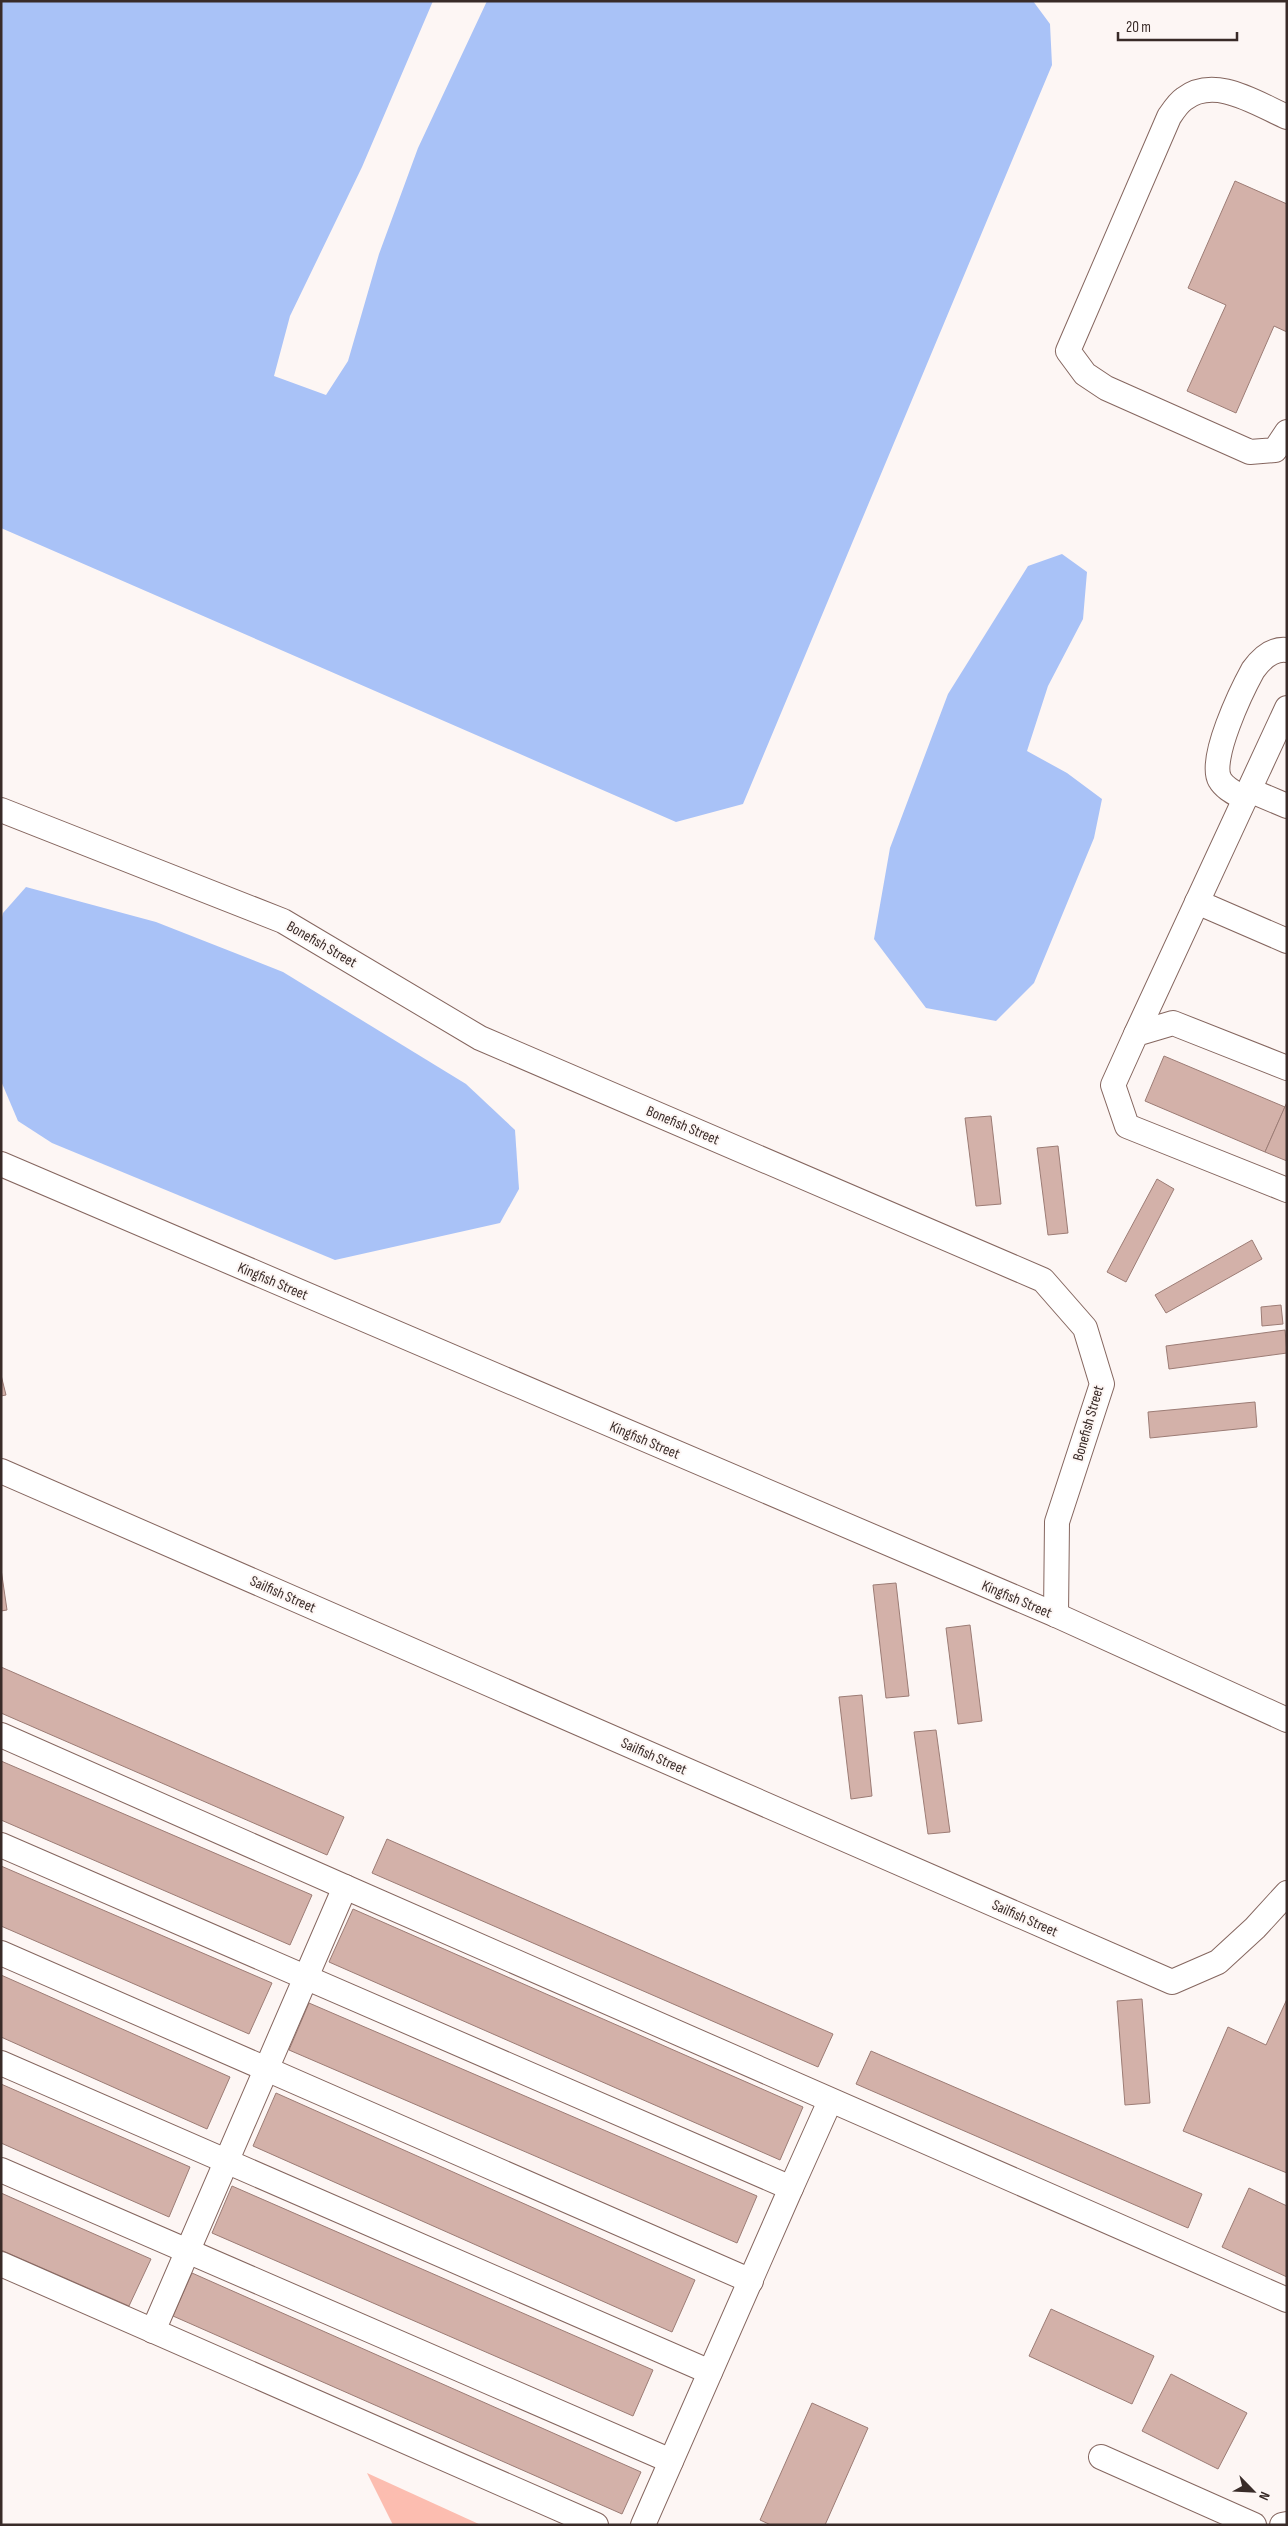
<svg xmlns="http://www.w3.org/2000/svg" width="1288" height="2526" font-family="'Sofia Sans Condensed',sans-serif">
<rect width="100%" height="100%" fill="#fdf6f4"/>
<!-- green -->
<path fill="#fcbdb0" d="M367,2473l114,52h-88z"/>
<!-- water -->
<g fill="#a9c2f7">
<path d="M1,1h432l-71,166 -72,149 -16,60 52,19 22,-34 31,-107 39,-106 69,-147h546l17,23 2,41 -309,739 -67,18 -675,-294z"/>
<path d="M1062,554l25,18 -4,47 -35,67 -21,65 40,22 35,26 -8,39 -60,145 -38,38 -70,-13 -52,-69 16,-91 58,-154 80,-128z"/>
<path d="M26,887l130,35 127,50 183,112 49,46 4,59 -19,34 -165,37 -283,-117 -34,-22 -17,-40v-159l2,-9z"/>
</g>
<!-- building -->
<g fill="#d3b1a9" stroke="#9c7c75">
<path d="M1235,181l52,23v128l-13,-6 -38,87 -49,-22 39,-86 -38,-17z"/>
<path d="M1164,1056l121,51 -20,45 -120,-51z"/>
<path d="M1287,1102v59l-22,-9z"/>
<path d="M991,1116l10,88 -25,2 -11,-88z"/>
<path d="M1058,1146l10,87 -20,2 -11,-87z"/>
<path d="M1157,1179l17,10 -48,93 -19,-10z"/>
<path d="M1252,1240l10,19 -96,54 -11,-18z"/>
<path d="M1281,1305l2,19 -21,2 -1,-19z"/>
<path d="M1285,1330l2,23 -118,16 -3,-23z"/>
<path d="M1,1375l5,20 -5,1z"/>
<path d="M1255,1402l2,25 -107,11 -2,-26z"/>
<path d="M1,1569l6,41 -6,1z"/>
<path d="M896,1583l13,113 -23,2 -13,-113z"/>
<path d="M970,1625l12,96 -24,3 -12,-96z"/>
<path d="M1,1667l343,150 -17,38 -326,-142z"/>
<path d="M862,1695l10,101 -21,3 -12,-102z"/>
<path d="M936,1730l14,102 -22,2 -14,-102z"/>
<path d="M1,1761l311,134 -22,50 -289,-125z"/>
<path d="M387,1839l446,195 -15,33 -446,-194z"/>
<path d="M1,1866l271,117 -23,51 -248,-108z"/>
<path d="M353,1909l450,198 -23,53 -451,-198z"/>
<path d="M1,1975l229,102 -23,52 -206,-92z"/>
<path d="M1142,1999l8,104 -25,2 -8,-104z"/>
<path d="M1287,1999v174l-104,-42 45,-104 38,18z"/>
<path d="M309,2003l448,193 -20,47 -448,-193z"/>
<path d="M871,2051l331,143 -14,34 -332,-144z"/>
<path d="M1,2084l189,83 -21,50 -168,-74z"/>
<path d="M276,2093l419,187 -23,52 -419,-186z"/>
<path d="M232,2186l421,184 -20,46 -421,-183z"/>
<path d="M1249,2188l38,18v71l-65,-30z"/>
<path d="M1,2193l150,66 -22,47 -128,-56z"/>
<path d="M192,2273l449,199 -19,42 -449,-198z"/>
<path d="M1051,2309l103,47 -22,48 -103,-48z"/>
<path d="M1171,2374l76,39 -29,56 -76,-38z"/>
<path d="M812,2403l56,25 -43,97h-54l-11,-5z"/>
</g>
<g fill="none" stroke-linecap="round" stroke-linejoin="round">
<!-- service casing -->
<g stroke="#85665f" stroke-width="26">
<g id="service">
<path d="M1287,117c-30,-13 -72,-42 -103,-18 -6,4 -11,12 -15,18l-101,234 17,23 21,14 144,64 25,-2 12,-18"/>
<path d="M1249,790l38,16"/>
<path d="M1245,799c-8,-5 -20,-10 -25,-19 -12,-20 22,-90 33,-110 8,-11 19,-22 34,-20"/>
<path d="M1,810l282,111 197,117 563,242 42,48 17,56 -45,138 -1,93"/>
<path d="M1197,902l90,39"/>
<path d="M1136,1034l151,-326"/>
<path d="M1287,1068l-114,-45 -37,11 -23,51 14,41 160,64"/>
<path d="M1,1164l1055,451 231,105"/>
<path d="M1,1471l1171,511 46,-20 37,-34 32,-35"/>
<path d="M1,1735l344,152 -192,444"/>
<path d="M1,1845l790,343 39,-87"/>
<path d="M345,1887l942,413"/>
<path d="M1,1953l750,328"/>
<path d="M1,2063l709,309"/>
<path d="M1,2170l670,291"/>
<path d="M1,2264l595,261"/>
<path d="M1101,2457l153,68"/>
<path d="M643,2525l148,-337"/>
<path d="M1282,2525l5,-1"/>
</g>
</g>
<!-- service -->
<use href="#service" stroke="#fff" stroke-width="24"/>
</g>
<g text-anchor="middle" stroke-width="4" stroke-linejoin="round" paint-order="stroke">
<!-- street labels -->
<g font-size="15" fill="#392b28" stroke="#fdf6f4">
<text transform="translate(322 944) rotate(30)" y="5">Bonefish Street</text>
<text transform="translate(683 1125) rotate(23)" y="5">Bonefish Street</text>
<text transform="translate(273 1281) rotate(23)" y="5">Kingfish Street</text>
<text transform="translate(1088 1423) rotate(-74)" y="5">Bonefish Street</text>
<text transform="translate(645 1440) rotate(23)" y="5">Kingfish Street</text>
<text transform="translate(283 1594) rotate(24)" y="5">Sailfish Street</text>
<text transform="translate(1017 1599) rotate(23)" y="5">Kingfish Street</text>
<text transform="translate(654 1756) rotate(24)" y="5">Sailfish Street</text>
<text transform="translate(1025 1918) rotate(24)" y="5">Sailfish Street</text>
</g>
</g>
<!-- border -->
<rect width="1288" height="2526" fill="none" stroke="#392b28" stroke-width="5"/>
<!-- north arrow -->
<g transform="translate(1253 2491) rotate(114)" stroke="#fdf6f4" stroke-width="4" paint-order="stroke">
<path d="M0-4L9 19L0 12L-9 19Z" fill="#392b28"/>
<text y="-8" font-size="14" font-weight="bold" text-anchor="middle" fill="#392b28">N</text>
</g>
<!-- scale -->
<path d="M1118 32v8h119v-8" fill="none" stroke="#392b28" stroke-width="2.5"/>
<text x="1126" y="32" font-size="15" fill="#392b28" stroke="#fdf6f4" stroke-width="4" paint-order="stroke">20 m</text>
</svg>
